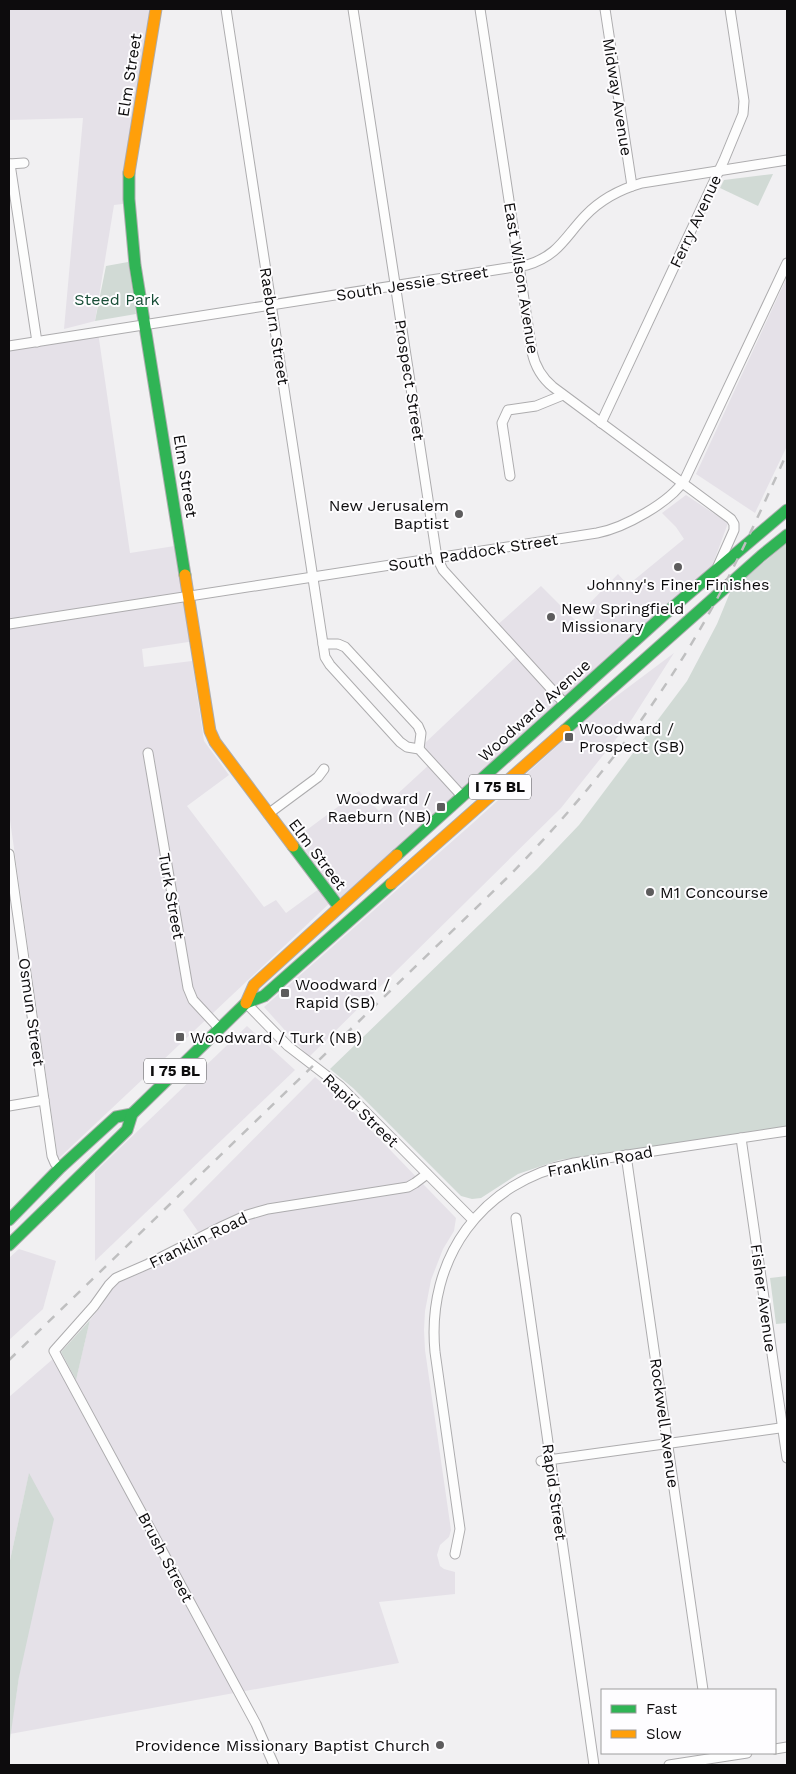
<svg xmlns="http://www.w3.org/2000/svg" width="796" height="1774" font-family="'Work Sans',sans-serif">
<rect width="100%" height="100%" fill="#f1f0f2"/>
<!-- built -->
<g fill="#e5e1e8">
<path d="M9,9h147l-26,159 1,35 -17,2 -19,116 -31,8 19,-211 -74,2z"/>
<path d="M787,277v169l-32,67 -59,-39z"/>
<path d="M98,332l32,221 51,-8 14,96 -53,8 2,18 48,-6 12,80 25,34 -42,31 77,101 12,-7 10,13 37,-27 10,14 -275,259 -49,-346v-467z"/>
<path d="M686,495l42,28 -17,46 -370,329 -45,-60 63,-47 20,20 52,-48 -7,-19 95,-90 -24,-27 46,-41 41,41 12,-9 -9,-10 33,-34 10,11 56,-46 -8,-12 -14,-14z"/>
<path d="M674,653l-42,66 -71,89 -252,249 -45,-50 209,-184 117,-107z"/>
<path d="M247,1026l48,44 -200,191v-89z"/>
<path d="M315,1077l22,18 119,123 -2,13 -11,18 -12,31 -6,31 -1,19 1,20 26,180 -2,7 -9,8 -3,10 3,11 4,3 11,3v22l-76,8 20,61 -389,71 9,-57 10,-203 -20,91v-168l52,-45 15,27 14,-59 12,-15 10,-17 5,-6 87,-42 -21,-30z"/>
<path d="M19,1249l37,12 -13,48 -34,31v-82z"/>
</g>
<!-- green -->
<g fill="#d1dad5">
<path d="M773,174l-15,32 -38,-18 4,-8z"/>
<path d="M128,262l8,52 -41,7 11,-55z"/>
<path d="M787,543v584l-228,33 -41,14 -37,24 -9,1 -11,-3 -108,-108 -23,-19 207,-200 42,-44 108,-144 30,-57 14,-34z"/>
<path d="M787,1276v47l-11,1 -6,-46z"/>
<path d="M90,1320l-14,60 -15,-28z"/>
<path d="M29,1473l25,46 -35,158 -10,69v-181z"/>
</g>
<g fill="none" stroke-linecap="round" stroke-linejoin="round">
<!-- street casing -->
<g stroke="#adacae" stroke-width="11">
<g id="street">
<path d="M226,9l99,648 5,8 70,77 7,5 12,2 43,47"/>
<path d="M353,9l84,549 6,12 122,134"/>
<path d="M480,9l52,343c3,14 10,26 21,35l178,132 3,5v6l-16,36"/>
<path d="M605,9l27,177"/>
<path d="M9,164l15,-1"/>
<path d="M10,164l27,178"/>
<path d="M9,346l518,-81c31,-9 38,-28 58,-49 16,-17 36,-27 57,-33l145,-23"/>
<path d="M601,423l123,-263 19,-46 1,-13 -14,-92"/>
<path d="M510,476l-8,-53 6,-13 28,-4 27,-11"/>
<path d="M9,624l588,-91c27,-5 74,-31 88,-54l102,-216"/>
<path d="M323,644h15l7,3 73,79 3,7 -2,16"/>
<path d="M148,753l40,235 5,12 26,28"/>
<path d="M268,814l50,-37 6,-8"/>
<path d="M9,854l43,302 3,7 5,5"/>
<path d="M246,1003l42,43 52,40 133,134"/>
<path d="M9,1106l35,-6"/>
<path d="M741,1138l46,320"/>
<path d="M626,1155l77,535"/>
<path d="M516,1218l78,547"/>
<path d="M541,1461l246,-34"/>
<path d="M455,1554l5,-25 -25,-177c-9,-94 47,-171 139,-189l213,-32"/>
<path d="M775,1749l12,-2"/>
<path d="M274,1765l-18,-41 -202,-373 40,-45 15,-21 7,-7 32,-14 75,-38 24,-11 21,-6 140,-22 7,-4 12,-9"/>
<path d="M669,1765l78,-12"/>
</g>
</g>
<!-- fast casing -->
<g stroke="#adacae" stroke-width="13">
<g id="fast">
<path d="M129,173v26l6,66 50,310"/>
<path d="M565,730l196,-174 26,-21"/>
<path d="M293,846l46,61"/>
<path d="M397,855l269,-242 121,-103"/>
<path d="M9,1220l51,-52 56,-51 16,-3"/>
<path d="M9,1245l118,-115 5,-16 114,-111 18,-7 127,-112"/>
</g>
</g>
<!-- slow casing -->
<g stroke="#adacae" stroke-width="13">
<g id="slow">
<path d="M129,173l27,-164"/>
<path d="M185,575l25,156 5,11 78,104"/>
<path d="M391,884l174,-154"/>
<path d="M246,1003l8,-18 143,-130"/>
</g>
</g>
<!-- street -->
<use href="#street" stroke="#fdfdfd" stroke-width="9"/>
<!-- fast -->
<use href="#fast" stroke="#30b455" stroke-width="11"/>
<!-- slow -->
<use href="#slow" stroke="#ff9f0a" stroke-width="11"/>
<!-- rail -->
<path stroke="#bfbfc0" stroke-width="2.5" stroke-dasharray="9 9" stroke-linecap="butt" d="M9,1360l500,-484c77,-79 144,-163 198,-259 30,-53 55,-109 80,-164"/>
</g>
<!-- markers -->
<g fill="#5d5c5d" stroke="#fefdff" stroke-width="2">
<circle cx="459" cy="514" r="5"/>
<circle cx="678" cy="567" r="5"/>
<circle cx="551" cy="617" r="5"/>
<rect x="564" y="732" width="10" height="10" rx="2.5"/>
<rect x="436" y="802" width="10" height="10" rx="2.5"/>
<circle cx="650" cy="892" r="5"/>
<rect x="280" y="988" width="10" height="10" rx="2.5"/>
<rect x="175" y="1032" width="10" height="10" rx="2.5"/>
<circle cx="440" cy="1745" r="5"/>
</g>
<g text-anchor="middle" stroke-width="4" stroke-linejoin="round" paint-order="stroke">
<!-- shield labels -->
<g fill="#fefdff" stroke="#555456" stroke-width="1">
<rect x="469" y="774.5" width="62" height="25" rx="4"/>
<rect x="144" y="1058.5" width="62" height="25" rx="4"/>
</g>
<g font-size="15" font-weight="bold" fill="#0d0c0d">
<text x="500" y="792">I 75 BL</text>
<text x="175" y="1076">I 75 BL</text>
</g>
<!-- street labels -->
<g font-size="16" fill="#0d0c0d" stroke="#fefdff">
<text transform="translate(129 75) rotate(-81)" y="6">Elm Street</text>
<text transform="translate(618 97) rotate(81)" y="6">Midway Avenue</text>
<text transform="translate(695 221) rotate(-65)" y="6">Ferry Avenue</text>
<text transform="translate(522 278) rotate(81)" y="6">East Wilson Avenue</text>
<text transform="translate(412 283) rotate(-9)" y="6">South Jessie Street</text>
<text transform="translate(275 326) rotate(81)" y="6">Raeburn Street</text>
<text transform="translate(410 380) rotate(81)" y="6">Prospect Street</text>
<text transform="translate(186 476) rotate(81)" y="6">Elm Street</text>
<text transform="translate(473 552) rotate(-9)" y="6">South Paddock Street</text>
<text transform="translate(534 710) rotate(-42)" y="6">Woodward Avenue</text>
<text transform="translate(318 854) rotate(53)" y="6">Elm Street</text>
<text transform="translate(172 896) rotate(80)" y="6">Turk Street</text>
<text transform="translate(32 1012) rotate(82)" y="6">Osmun Street</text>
<text transform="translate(361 1110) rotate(44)" y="6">Rapid Street</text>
<text transform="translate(600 1161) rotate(-11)" y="6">Franklin Road</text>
<text transform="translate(198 1240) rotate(-26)" y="6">Franklin Road</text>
<text transform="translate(764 1298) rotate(82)" y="6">Fisher Avenue</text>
<text transform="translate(665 1423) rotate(82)" y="6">Rockwell Avenue</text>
<text transform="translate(555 1492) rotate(82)" y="6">Rapid Street</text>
<text transform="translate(166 1557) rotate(62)" y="6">Brush Street</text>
</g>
<!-- park labels -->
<g font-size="16" fill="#184e37" stroke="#fefdff">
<text x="117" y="305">Steed Park</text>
</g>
<!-- poi labels -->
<g font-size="16" fill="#0d0c0d" stroke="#fefdff" text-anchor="start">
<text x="449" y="511" text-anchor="end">New Jerusalem<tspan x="449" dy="18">Baptist</tspan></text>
<text x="678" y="590" text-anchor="middle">Johnny's Finer Finishes</text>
<text x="561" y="614">New Springfield<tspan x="561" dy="18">Missionary</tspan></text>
<text x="579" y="734">Woodward /<tspan x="579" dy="18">Prospect (SB)</tspan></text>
<text x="431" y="804" text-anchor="end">Woodward /<tspan x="431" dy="18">Raeburn (NB)</tspan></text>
<text x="660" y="898">M1 Concourse</text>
<text x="295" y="990">Woodward /<tspan x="295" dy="18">Rapid (SB)</tspan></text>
<text x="190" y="1043">Woodward / Turk (NB)</text>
<text x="430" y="1751" text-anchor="end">Providence Missionary Baptist Church</text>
</g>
</g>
<!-- border -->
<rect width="796" height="1774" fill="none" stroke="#0d0c0d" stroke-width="20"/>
<!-- legend -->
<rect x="601" y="1689" width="175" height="65" fill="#fefdff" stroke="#9e9d9e"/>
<rect x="611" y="1705" width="25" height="8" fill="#30b455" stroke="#9e9d9e"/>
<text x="646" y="1714" font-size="15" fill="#0d0c0d">Fast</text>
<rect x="611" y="1730" width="25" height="8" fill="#ff9f0a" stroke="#9e9d9e"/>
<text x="646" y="1739" font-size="15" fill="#0d0c0d">Slow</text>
</svg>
